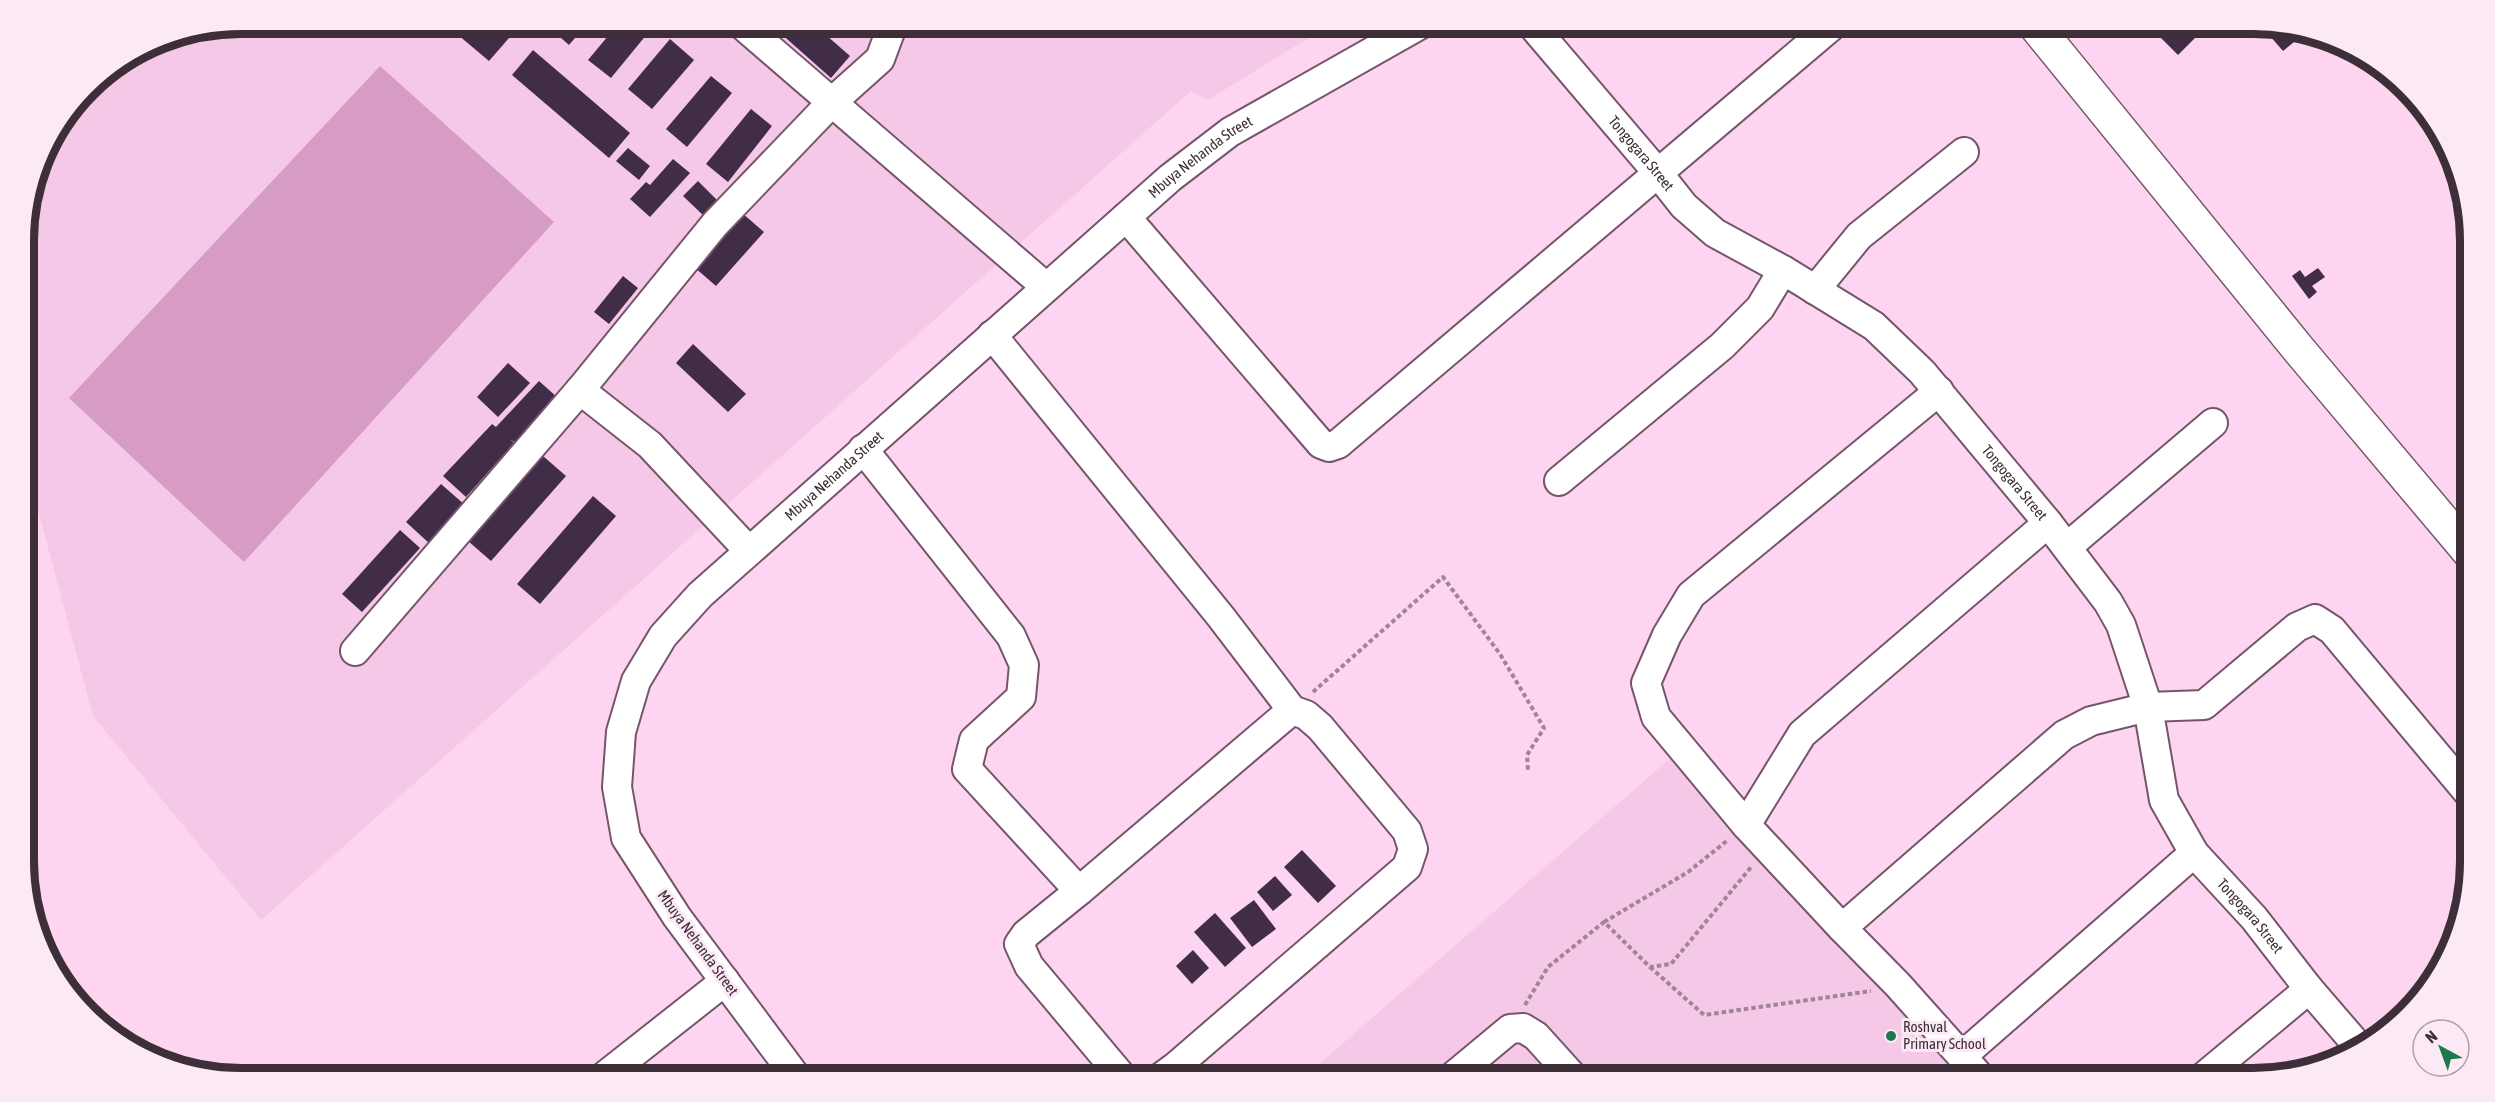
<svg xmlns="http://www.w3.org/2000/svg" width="2495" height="1102" font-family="'Asap Condensed',sans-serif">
<rect width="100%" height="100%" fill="#fdd5f0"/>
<!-- built -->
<g fill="#f6c8e7">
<path d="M241,24h1090l-123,76 -17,-9 -930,829 -168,-204 -68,-255 -1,-234 23,-82 51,-67 60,-38z"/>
<path d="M1674,755l293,323h-664z"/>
</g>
<!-- green -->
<path fill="#d79cc5" d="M380,66l174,156 -310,340 -175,-164z"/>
<!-- building -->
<g fill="#422d49">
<path d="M445,24h47l17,14 -20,23z"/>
<path d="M545,24h42l-18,21z"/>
<path d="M618,24h29l5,4 -41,50 -23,-18z"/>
<path d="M770,24h50l-3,3 33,29 -19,22z"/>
<path d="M854,24h26l-12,13z"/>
<path d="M2147,24h62l3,3 -11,11 -3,-3 -20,20z"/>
<path d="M2265,26l8,2 31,6 -21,17 -20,-23z"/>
<path d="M670,39l24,21 -42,49 -24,-20z"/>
<path d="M533,50l97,83 -21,25 -97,-83z"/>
<path d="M711,76l21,17 -45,54 -21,-18z"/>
<path d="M751,109l21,17 -44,56 -22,-18z"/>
<path d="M628,148l22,18 -11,14 -23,-19z"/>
<path d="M673,159l17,14 -40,44 -20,-18 16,-17 4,3z"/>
<path d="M698,181l21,21 -14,15 -22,-21z"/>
<path d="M742,213l22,19 -48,54 -22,-19z"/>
<path d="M2318,268l7,9 -13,9 5,6 -8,7 -17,-23 8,-6 5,7z"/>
<path d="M623,276l15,12 -29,36 -15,-12z"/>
<path d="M693,344l53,50 -18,18 -52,-49z"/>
<path d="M508,363l22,20 -32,34 -21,-20z"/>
<path d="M539,381l19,17 -40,47 -8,-6 4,4 -48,54 -23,-21 49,-52 4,3z"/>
<path d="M543,456l23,20 -75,85 -23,-20z"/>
<path d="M441,484l24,21 -35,39 -24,-22z"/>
<path d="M593,496l23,20 -76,88 -23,-20z"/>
<path d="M400,530l20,18 -58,64 -20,-18z"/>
<path d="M1302,850l34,36 -18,17 -34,-36z"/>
<path d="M1275,876l17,19 -19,16 -16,-19z"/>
<path d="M1254,900l22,29 -24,18 -22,-29z"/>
<path d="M1215,913l31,35 -21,19 -31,-35z"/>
<path d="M1193,950l16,18 -17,16 -16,-18z"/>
</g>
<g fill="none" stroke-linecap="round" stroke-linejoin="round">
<!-- minor casing -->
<g stroke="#76556c" stroke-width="32">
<g id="minor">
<path d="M741,24l305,263"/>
<path id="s1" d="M1531,24l126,148 27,34 31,27 68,37 91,56 48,46 126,151 60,79 13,23 27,82 16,93 30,53 60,65 55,71 50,58"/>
<path d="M1126,217l195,227 8,3 9,-3 496,-420"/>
<path d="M1815,290l44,-54 105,-84"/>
<path d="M992,335l229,282 71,93"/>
<path d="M580,390l70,55 99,106"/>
<path d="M863,449l148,187 13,29 -3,32 -47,43 -7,29 112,122"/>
<path d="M1559,481l163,-135 38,-38 23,-38"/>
<path d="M2067,547l146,-124"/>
<path d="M355,651l225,-261 135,-166 117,-122 48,-43 13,-35"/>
<path d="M1746,825l-90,-108 -10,-34 21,-48 24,-40 248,-204"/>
<path d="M1842,928l-96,-103 56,-91 246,-211"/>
<path d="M1962,1056l232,-203"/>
<path d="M602,1078l123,-97"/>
<path id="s2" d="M797,1078l-120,-161 -51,-79 -9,-51 4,-55 15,-51 27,-45 37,-41 470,-417 60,-46 191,-108"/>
<path d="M1123,1078l-94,-112 -10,-22 7,-10 53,-43 213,-181 14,5 14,12 87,104 6,18 -6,18 -232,200 -15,11"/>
<path d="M1451,1078l59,-49 13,-1 13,8 38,42"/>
<path d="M1981,1078l-83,-93 -56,-57 222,-193 27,-14 57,-14 56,-2 93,-78 18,-8 17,11 139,166"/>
<path d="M2202,1078l107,-89"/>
</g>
</g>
<!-- major casing -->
<g stroke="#76556c" stroke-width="36">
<path id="major" d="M2034,24l266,327 170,202"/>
</g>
<!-- path -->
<g stroke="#a08497" stroke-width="4" stroke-dasharray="4.5 3" stroke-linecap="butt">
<path d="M1313,692l130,-115 57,77 44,74 -17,27 1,15"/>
<path d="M1604,922l84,-50 40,-32"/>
<path d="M1650,967l54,48 167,-24"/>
<path d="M1525,1005l23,-38 56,-45 46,45 21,-3 81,-98"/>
</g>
<!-- minor -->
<use href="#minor" stroke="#fff" stroke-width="28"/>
<!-- major -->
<use href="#major" stroke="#fff" stroke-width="33"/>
</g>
<!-- markers -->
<circle fill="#1c784d" stroke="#fbeaf5" stroke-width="2" cx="1891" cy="1036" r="6"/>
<g text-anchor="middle" stroke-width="6" stroke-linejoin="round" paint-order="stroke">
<!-- street labels -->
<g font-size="15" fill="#3d2e38" stroke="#fbeaf5">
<text dy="5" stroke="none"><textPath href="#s1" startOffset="170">Tongogara Street</textPath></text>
<text dy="5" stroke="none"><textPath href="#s2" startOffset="1228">Mbuya Nehanda Street</textPath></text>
<text dy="5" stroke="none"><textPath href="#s2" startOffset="742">Mbuya Nehanda Street</textPath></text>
<text dy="5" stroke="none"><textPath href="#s1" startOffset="674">Tongogara Street</textPath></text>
<text dy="5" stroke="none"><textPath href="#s1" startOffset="1178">Tongogara Street</textPath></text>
<text transform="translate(698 943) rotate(54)" y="5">Mbuya Nehanda Street</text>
</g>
<!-- poi labels -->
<g font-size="15" fill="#3d2e38" stroke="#fbeaf5" text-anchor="start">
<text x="1903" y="1032">Roshval<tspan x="1903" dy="17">Primary School</tspan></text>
</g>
</g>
<!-- crop -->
<path d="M0 0H2495V1102H0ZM241 34H2253A207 207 0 0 1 2460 241V861A207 207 0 0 1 2253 1068H241A207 207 0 0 1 34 861V241A207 207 0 0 1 241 34Z" fill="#fbeaf5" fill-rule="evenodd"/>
<path fill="none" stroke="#3d2e38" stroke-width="8" d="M241 34H2253A207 207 0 0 1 2460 241V861A207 207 0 0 1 2253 1068H241A207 207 0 0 1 34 861V241A207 207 0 0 1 241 34Z"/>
<!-- north arrow -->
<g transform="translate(2441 1048) rotate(319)"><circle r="28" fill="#fbeaf5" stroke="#af9fa9" stroke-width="1.5"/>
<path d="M0-4.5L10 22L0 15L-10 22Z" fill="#1c784d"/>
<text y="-9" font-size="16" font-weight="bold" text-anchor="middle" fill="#3d2e38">N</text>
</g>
</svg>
